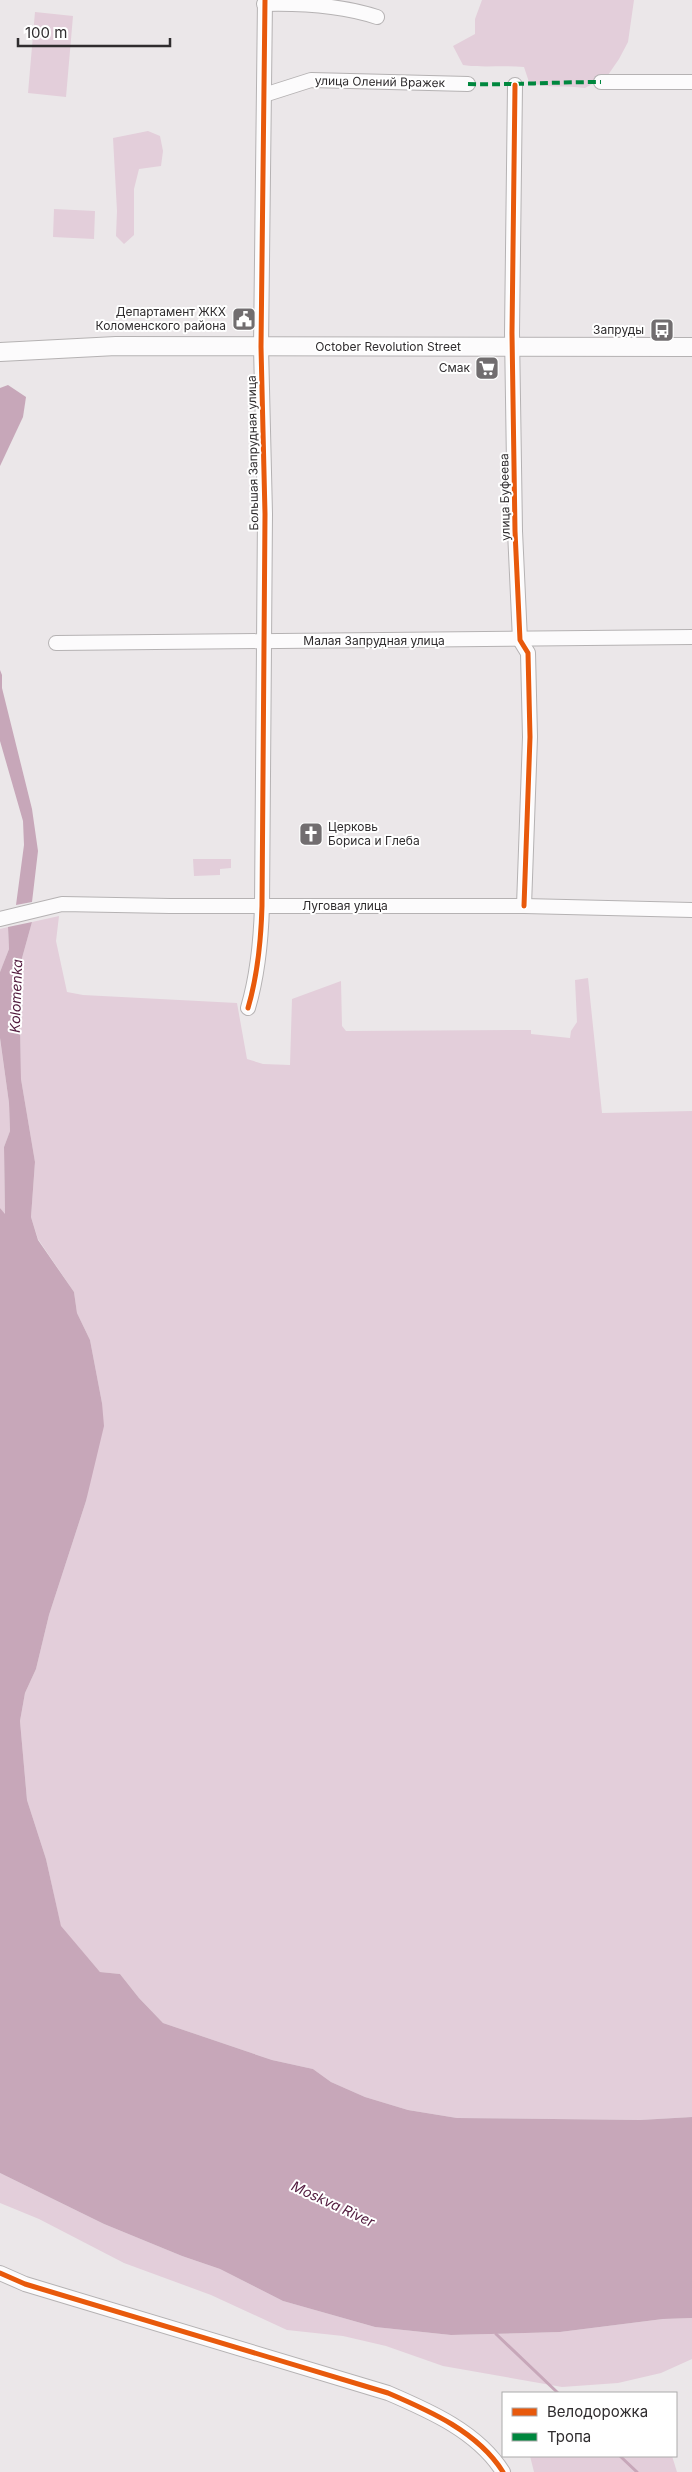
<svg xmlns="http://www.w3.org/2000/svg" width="692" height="2472" font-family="Inter,sans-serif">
<rect width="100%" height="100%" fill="#ebe7e9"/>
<!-- green -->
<g fill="#e3ceda">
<path d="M482,0h152l-6,42 -9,17 -11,16 -23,13c-19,-3 -38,1 -56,-6l-5,-15c-21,-2 -41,1 -61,-2l-10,-19 22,-12v-15z"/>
<path d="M35,12l38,4 -7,81 -38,-4z"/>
<path d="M148,131l12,5 3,15 -2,15 -22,3 -5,20v46l-10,9 -8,-8 1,-25 -4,-73z"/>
<path d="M54,209l41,2 -1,28 -41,-2z"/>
<path d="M193,859h38v9l-11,1v6l-26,1z"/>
<path d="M59,916l-3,25 11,51 16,3 154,8 10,56 16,5 27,1 2,-66 49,-18 1,45 4,5 185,-1v4l39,4 1,-7 6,-9 -2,-42 13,-2 14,135 90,-2v1006l-52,3 -183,-2 -49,-8 -43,-13 -34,-15 -18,-13 -41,-9 -109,-37 -24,-25 -19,-24 -20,-2 -39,-45 -15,-68 -19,-59 -7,-79 5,-28 11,-24 13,-54 37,-114 16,-98 -12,-63 -13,-27 -3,-21 -36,-53 -7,-22 4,-55 -14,-83 -2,-110 13,-47z"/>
<path d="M8,927l1,22 -9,23v-43z"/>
<path d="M0,1039l9,64 1,28 -6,16 1,68 -5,-7z"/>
<path d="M0,2173l104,51 78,32 38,13 63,32 92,26 76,8 109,-3 103,-13 29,-1v41l-31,14 -43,10 -56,4 -119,-21 -57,-20 -43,-10 -56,-6 -76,-35 -87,-32 -85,-44 -39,-16z"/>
<path d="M530,2456h142l5,16h-143z"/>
</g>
<!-- water -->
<g fill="#c7a7b9">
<path d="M8,385l18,12 -3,20 -23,49v-78z"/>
<path d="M0,670l2,5v13l30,121 6,42 -6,51 -16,3 8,-60 -1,-24 -23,-80z"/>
<path d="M32,922l-13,47 2,110 14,83 -4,55 7,23 36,52 3,21 13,27 12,63 2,23 -18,75 -37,114 -13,54 -11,24 -5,28 7,79 19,59 15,67 39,46 20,2 19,24 24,25 109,37 41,9 18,13 34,15 43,13 49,8 183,2 52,-3v201l-29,1 -103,13 -109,3 -76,-8 -92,-26 -63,-32 -38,-13 -78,-32 -104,-51v-965l5,6 -1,-67 6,-16 -1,-28 -9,-65v-66l9,-23 -1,-22z"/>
</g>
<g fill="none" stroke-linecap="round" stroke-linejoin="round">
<!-- stream -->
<g stroke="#c7a7b9" stroke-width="3">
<path d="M496,2334l62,59"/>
<path d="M620,2456l17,16"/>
</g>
<!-- minor casing -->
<g stroke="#b5b2b3" stroke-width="16">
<g id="minor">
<path d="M264,4c38,-1 76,1 113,13"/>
<path d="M601,82h91"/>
<path d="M515,85l-3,248 3,198 5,109 8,13 2,84 -6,169"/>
<path d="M264,95l47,-15 157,4"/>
<path d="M56,643l636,-6"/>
<path d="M0,919l62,-15 108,2h354l168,4"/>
<path d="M248,1008c10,-34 13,-67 14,-102l3,-392 -4,-167 4,-347"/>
<path d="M0,2273l25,11 363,109c42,18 90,39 115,79"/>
</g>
</g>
<!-- major casing -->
<g stroke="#b5b2b3" stroke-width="20">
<path id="major" d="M0,352l116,-6 576,1"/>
</g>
<!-- minor -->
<use href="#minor" stroke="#fcfbfc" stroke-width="14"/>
<!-- major -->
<use href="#major" stroke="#fcfbfc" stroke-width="18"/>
<!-- quiet -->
<path stroke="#00873e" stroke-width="4" stroke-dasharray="8 4" stroke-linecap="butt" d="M468,84c45,1 88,-2 133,-2"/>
<!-- cycleway casing -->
<g stroke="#fff" stroke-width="8">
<g id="cycleway">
<path d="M515,85l-3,248 3,198 5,109 8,13 2,84 -6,169"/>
<path d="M248,1008c10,-34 13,-67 14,-102l3,-392 -4,-167 4,-347"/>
<path d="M0,2273l25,11 363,109c42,18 90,39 115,79"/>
</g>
</g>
<!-- cycleway -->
<use href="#cycleway" stroke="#e8590c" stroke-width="5"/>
</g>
<!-- icons -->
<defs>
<g id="civic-square" transform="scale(1.25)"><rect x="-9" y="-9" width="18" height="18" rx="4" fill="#716d6f" stroke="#fff"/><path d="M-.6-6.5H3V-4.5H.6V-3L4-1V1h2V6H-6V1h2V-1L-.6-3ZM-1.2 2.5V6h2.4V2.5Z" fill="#fff"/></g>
<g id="bus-square" transform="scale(1.25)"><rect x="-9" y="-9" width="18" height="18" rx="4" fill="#716d6f" stroke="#fff"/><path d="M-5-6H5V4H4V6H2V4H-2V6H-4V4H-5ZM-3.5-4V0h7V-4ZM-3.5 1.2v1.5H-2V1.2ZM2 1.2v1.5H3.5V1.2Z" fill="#fff"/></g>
<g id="supermarket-square" transform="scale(1.25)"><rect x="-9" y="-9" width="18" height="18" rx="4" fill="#716d6f" stroke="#fff"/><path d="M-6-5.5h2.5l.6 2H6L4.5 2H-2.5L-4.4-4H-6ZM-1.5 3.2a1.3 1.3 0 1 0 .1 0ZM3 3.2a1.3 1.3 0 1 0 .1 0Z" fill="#fff"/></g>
<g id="church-square" transform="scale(1.25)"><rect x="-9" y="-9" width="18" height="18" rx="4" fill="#716d6f" stroke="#fff"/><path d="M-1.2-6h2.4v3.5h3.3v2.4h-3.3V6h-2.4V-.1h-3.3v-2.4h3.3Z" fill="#fff"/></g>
</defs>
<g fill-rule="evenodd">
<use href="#civic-square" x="244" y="319"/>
<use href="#bus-square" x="662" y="330"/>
<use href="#supermarket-square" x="487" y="368"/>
<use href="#church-square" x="311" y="834"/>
</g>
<g text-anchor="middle" stroke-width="4" stroke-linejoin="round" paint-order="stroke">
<!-- street labels -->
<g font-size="12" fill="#2f2c2e" stroke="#fff">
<text transform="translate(380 82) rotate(1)" y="4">улица Олений Вражек</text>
<text x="388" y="351">October Revolution Street</text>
<text transform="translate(253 453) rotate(-91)" y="4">Большая Запрудная улица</text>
<text transform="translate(505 497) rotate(-91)" y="4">улица Буфеева</text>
<text x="374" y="645">Малая Запрудная улица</text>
<text x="345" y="910">Луговая улица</text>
</g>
<!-- poi labels -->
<g font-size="12" fill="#2f2c2e" stroke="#fff" text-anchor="end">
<text x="226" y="316">Департамент ЖКХ<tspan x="226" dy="14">Коломенского района</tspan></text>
<text x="644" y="334">Запруды</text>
<text x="470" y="372">Смак</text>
<text x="328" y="831" text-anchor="start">Церковь<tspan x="328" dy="14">Бориса и Глеба</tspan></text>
</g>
<!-- water labels -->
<g font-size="14" font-style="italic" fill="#521b3e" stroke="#fff">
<text transform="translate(16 996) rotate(-88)" y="5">Kolomenka</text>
<text transform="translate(333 2204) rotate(25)" y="5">Moskva River</text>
</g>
</g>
<!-- legend -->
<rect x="502" y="2392" width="175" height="65" fill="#ffffff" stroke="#acabab"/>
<rect x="512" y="2408" width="25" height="8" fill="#e8590c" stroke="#acabab"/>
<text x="547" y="2417" font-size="15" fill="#2f2c2e">Велодорожка</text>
<rect x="512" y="2433" width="25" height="8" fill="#00873e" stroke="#acabab"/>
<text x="547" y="2442" font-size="15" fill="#2f2c2e">Тропа</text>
<!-- scale -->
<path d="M18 38v8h152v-8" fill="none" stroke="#2f2c2e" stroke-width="2.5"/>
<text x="25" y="38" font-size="15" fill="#2f2c2e" stroke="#ffffff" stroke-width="4" paint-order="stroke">100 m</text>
</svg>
